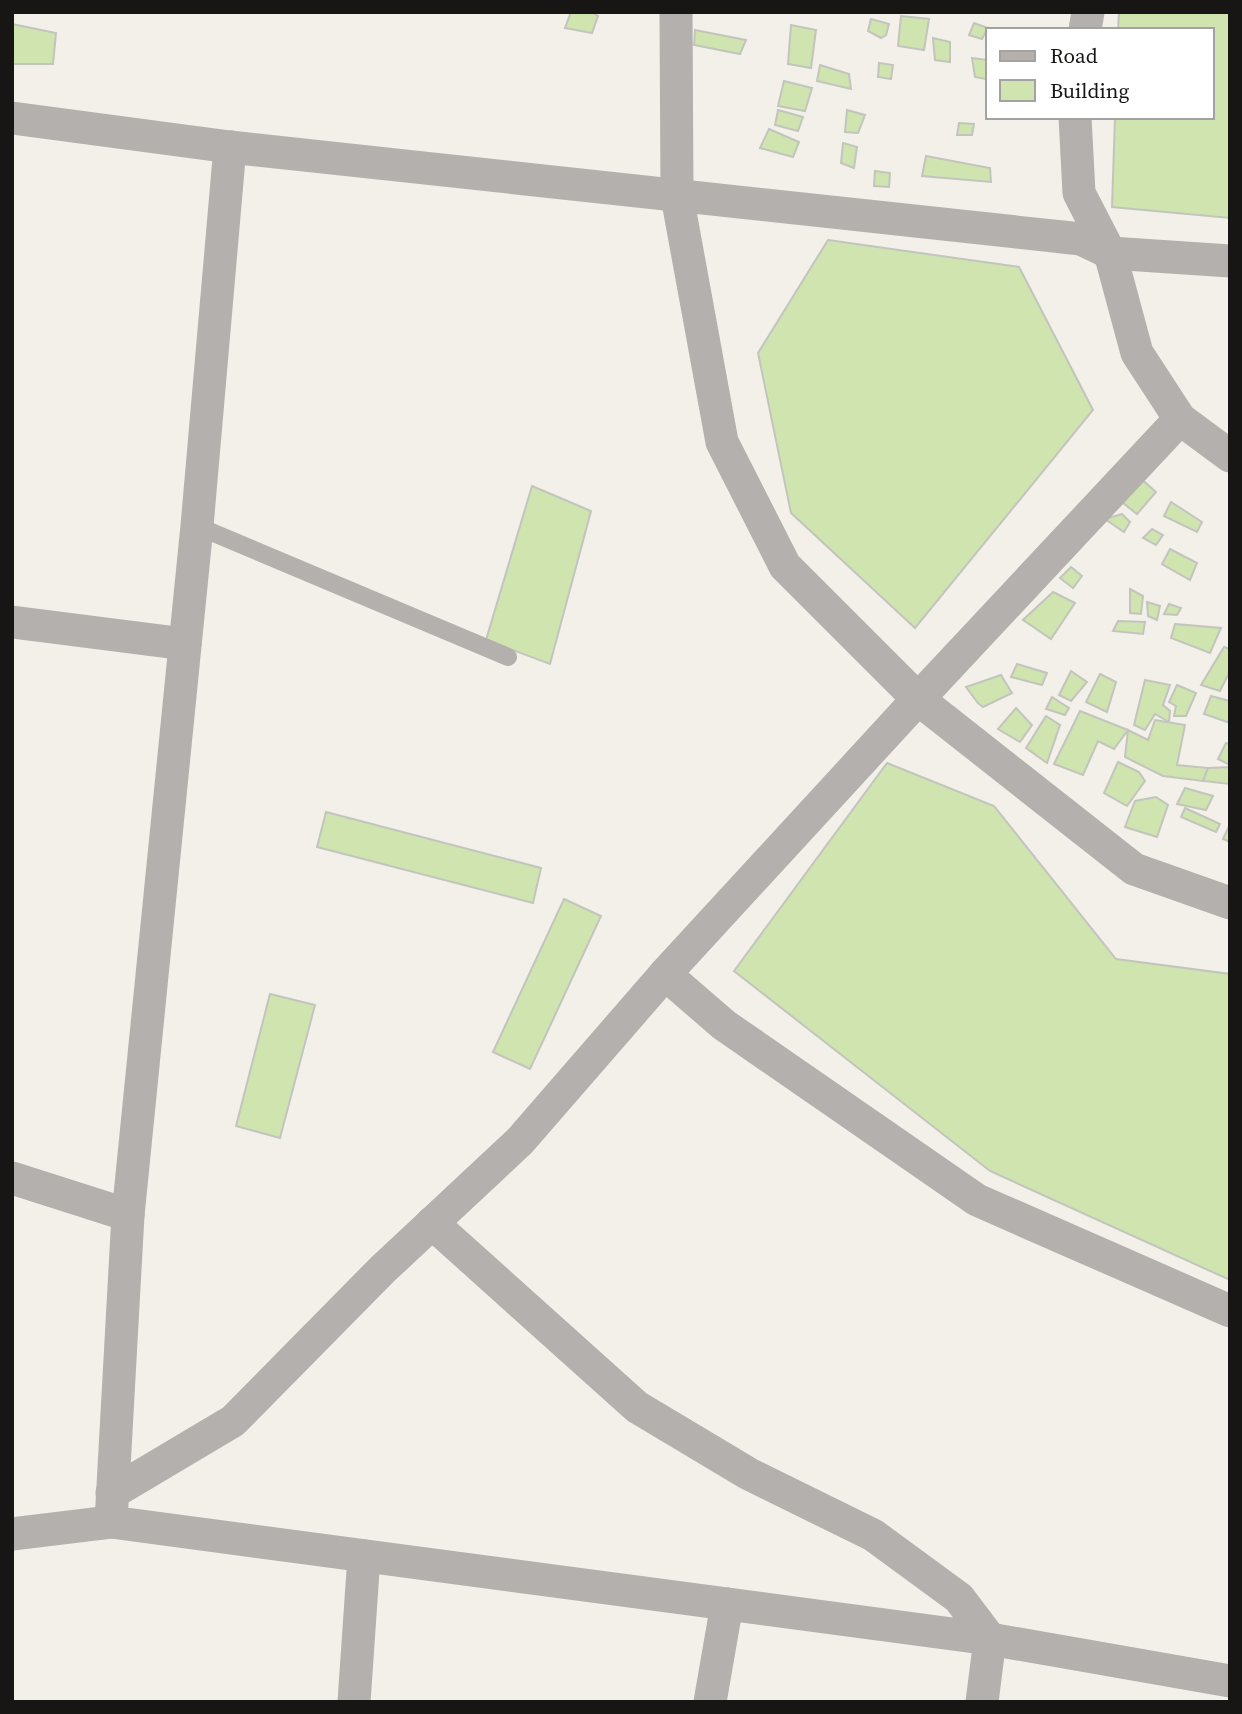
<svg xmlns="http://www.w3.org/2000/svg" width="1242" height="1714" font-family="'Source Serif 4',serif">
<rect width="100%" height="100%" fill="#f2f0e8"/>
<!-- building -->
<g fill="#cfe4af" stroke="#c2c5be" stroke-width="2">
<path d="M571,12h20l7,4 -6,17 -27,-5z"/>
<path d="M1119,12h111v206l-118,-11 3,-90h97v-87h-94z"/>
<path d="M901,16l28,3 -5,31 -26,-4z"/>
<path d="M871,19l18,5 -3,11 -5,3 -13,-7z"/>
<path d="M974,23l14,5 -6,11 -13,-4z"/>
<path d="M12,24l44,9 -3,31h-41z"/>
<path d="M791,25l25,5 -5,38 -23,-4z"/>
<path d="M695,30l51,10 -6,14 -46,-9z"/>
<path d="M933,38l17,4v20l-15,-2z"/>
<path d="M972,58l16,2 -2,19 -11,-2z"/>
<path d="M879,63l14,2 -2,14 -13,-2z"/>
<path d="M820,65l29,9 2,15 -34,-8z"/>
<path d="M784,81l28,7 -7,23 -27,-5z"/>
<path d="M778,110l25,7 -5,14 -23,-6z"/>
<path d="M847,110l18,5 -7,18 -13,-1z"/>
<path d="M959,123l15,1 -2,11h-15z"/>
<path d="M769,129l30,13 -6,15 -33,-9z"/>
<path d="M843,143l14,4 -3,21 -13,-5z"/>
<path d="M926,156l64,12 1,14 -69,-6z"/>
<path d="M875,171l15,2 -1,14 -15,-1z"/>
<path d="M828,240l191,27 74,143 -178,218 -124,-115 -33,-160z"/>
<path d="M1138,476l18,16 -19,22 -14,-11z"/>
<path d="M532,486l59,25 -41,153 -64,-24z"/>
<path d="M1171,502l31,20 -5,10 -33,-16z"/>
<path d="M1122,514l8,8 -6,10 -19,-13z"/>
<path d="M1152,529l11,6 -7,10 -13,-7z"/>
<path d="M1170,549l27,14 -7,17 -28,-16z"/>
<path d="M1071,567l11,9 -9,12 -13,-10z"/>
<path d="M1130,589l13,7 -2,18 -11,-1z"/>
<path d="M1053,592l22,11 -24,36 -28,-19z"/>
<path d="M1147,602l13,4 -3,14 -9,-4z"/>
<path d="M1169,604l12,4 -4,7 -13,-1z"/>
<path d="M1118,621l27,1 -2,12 -30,-3z"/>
<path d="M1175,624l46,4 -11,25 -39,-15z"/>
<path d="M1224,647l6,2v22l-10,20 -19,-6z"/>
<path d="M1017,664l30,9 -5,12 -31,-8z"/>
<path d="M1071,671l16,11 -16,19 -12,-6z"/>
<path d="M1100,674l16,8 -9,30 -21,-10z"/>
<path d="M1001,675l11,18 -29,14 -5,-4 -12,-16z"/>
<path d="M1145,680l25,5 -7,20 7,6 -1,11 -14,-8 -10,16 -11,-5z"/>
<path d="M1177,685l19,8 -10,23h-12l2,-10 -7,-4z"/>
<path d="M1211,696l19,5v22l-26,-9z"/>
<path d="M1052,697l17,11 -4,7 -19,-6z"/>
<path d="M1016,708l16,17 -12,17 -22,-13z"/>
<path d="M1080,711l48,19 -14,19 -16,-8 -15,34 -29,-11z"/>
<path d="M1046,716l14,9 -13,38 -21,-15z"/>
<path d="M1155,720l30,5 -8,40 31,3 -5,13 -40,-5 -38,-19 3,-27 20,10z"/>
<path d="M1226,743l4,1v21l-12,-6z"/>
<path d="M1118,762l21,10 6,9 -18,25 -23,-13z"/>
<path d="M887,763l107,43 122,153 114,15v306l-240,-109 -256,-200z"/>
<path d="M1230,767v17l-27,-3 5,-13z"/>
<path d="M1185,788l28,8 -7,14 -29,-6z"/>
<path d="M1156,797l12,8 -11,32 -32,-10 10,-26z"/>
<path d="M1185,808l35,16 -4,8 -35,-15z"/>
<path d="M326,812l215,56 -8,35 -216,-56z"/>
<path d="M1229,826h1v16l-7,-3z"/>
<path d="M564,899l37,17 -71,153 -37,-17z"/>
<path d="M270,994l45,11 -35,133 -44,-12z"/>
</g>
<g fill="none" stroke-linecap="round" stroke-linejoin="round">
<!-- service -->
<path stroke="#b3b0ad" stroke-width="18" d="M197,526l311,131"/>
<!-- minor -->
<g stroke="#b3b0ad" stroke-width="33">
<path d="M676,12l1,184 45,246 63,124 133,133 216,170 96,34"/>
<path d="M1085,30l3,-18"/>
<path d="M1075,117l4,76 31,60 27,100 43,66 50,37"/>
<path d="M12,118l218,29 851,92 29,14 120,8"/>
<path d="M12,622l173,22"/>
<path d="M665,974l59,51 253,175 253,111"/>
<path d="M12,1178l116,37"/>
<path d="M432,1223l205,184 112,67 124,61 86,63 31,41 -8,63"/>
<path d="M112,1493l121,-72 150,-152 137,-128 145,-167 253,-275 262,-280"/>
<path d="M111,1522l17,-307 69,-689 33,-379"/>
<path d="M12,1534l99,-12 879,117 240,42"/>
<path d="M354,1702l10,-146"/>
<path d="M710,1702l17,-98"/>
</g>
</g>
<!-- border -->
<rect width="1242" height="1714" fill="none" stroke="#171614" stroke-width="28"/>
<!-- legend -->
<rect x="986" y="28" width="228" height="91" fill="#ffffff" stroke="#a2a2a1" stroke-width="2"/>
<rect x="1000" y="51" width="35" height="10" fill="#b3b0ad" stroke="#a2a2a1" stroke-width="2"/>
<text x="1050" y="63" font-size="21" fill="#171614">Road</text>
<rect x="1000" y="80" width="35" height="21" fill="#cfe4af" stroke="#a2a2a1" stroke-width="2"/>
<text x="1050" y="98" font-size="21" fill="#171614">Building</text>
</svg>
